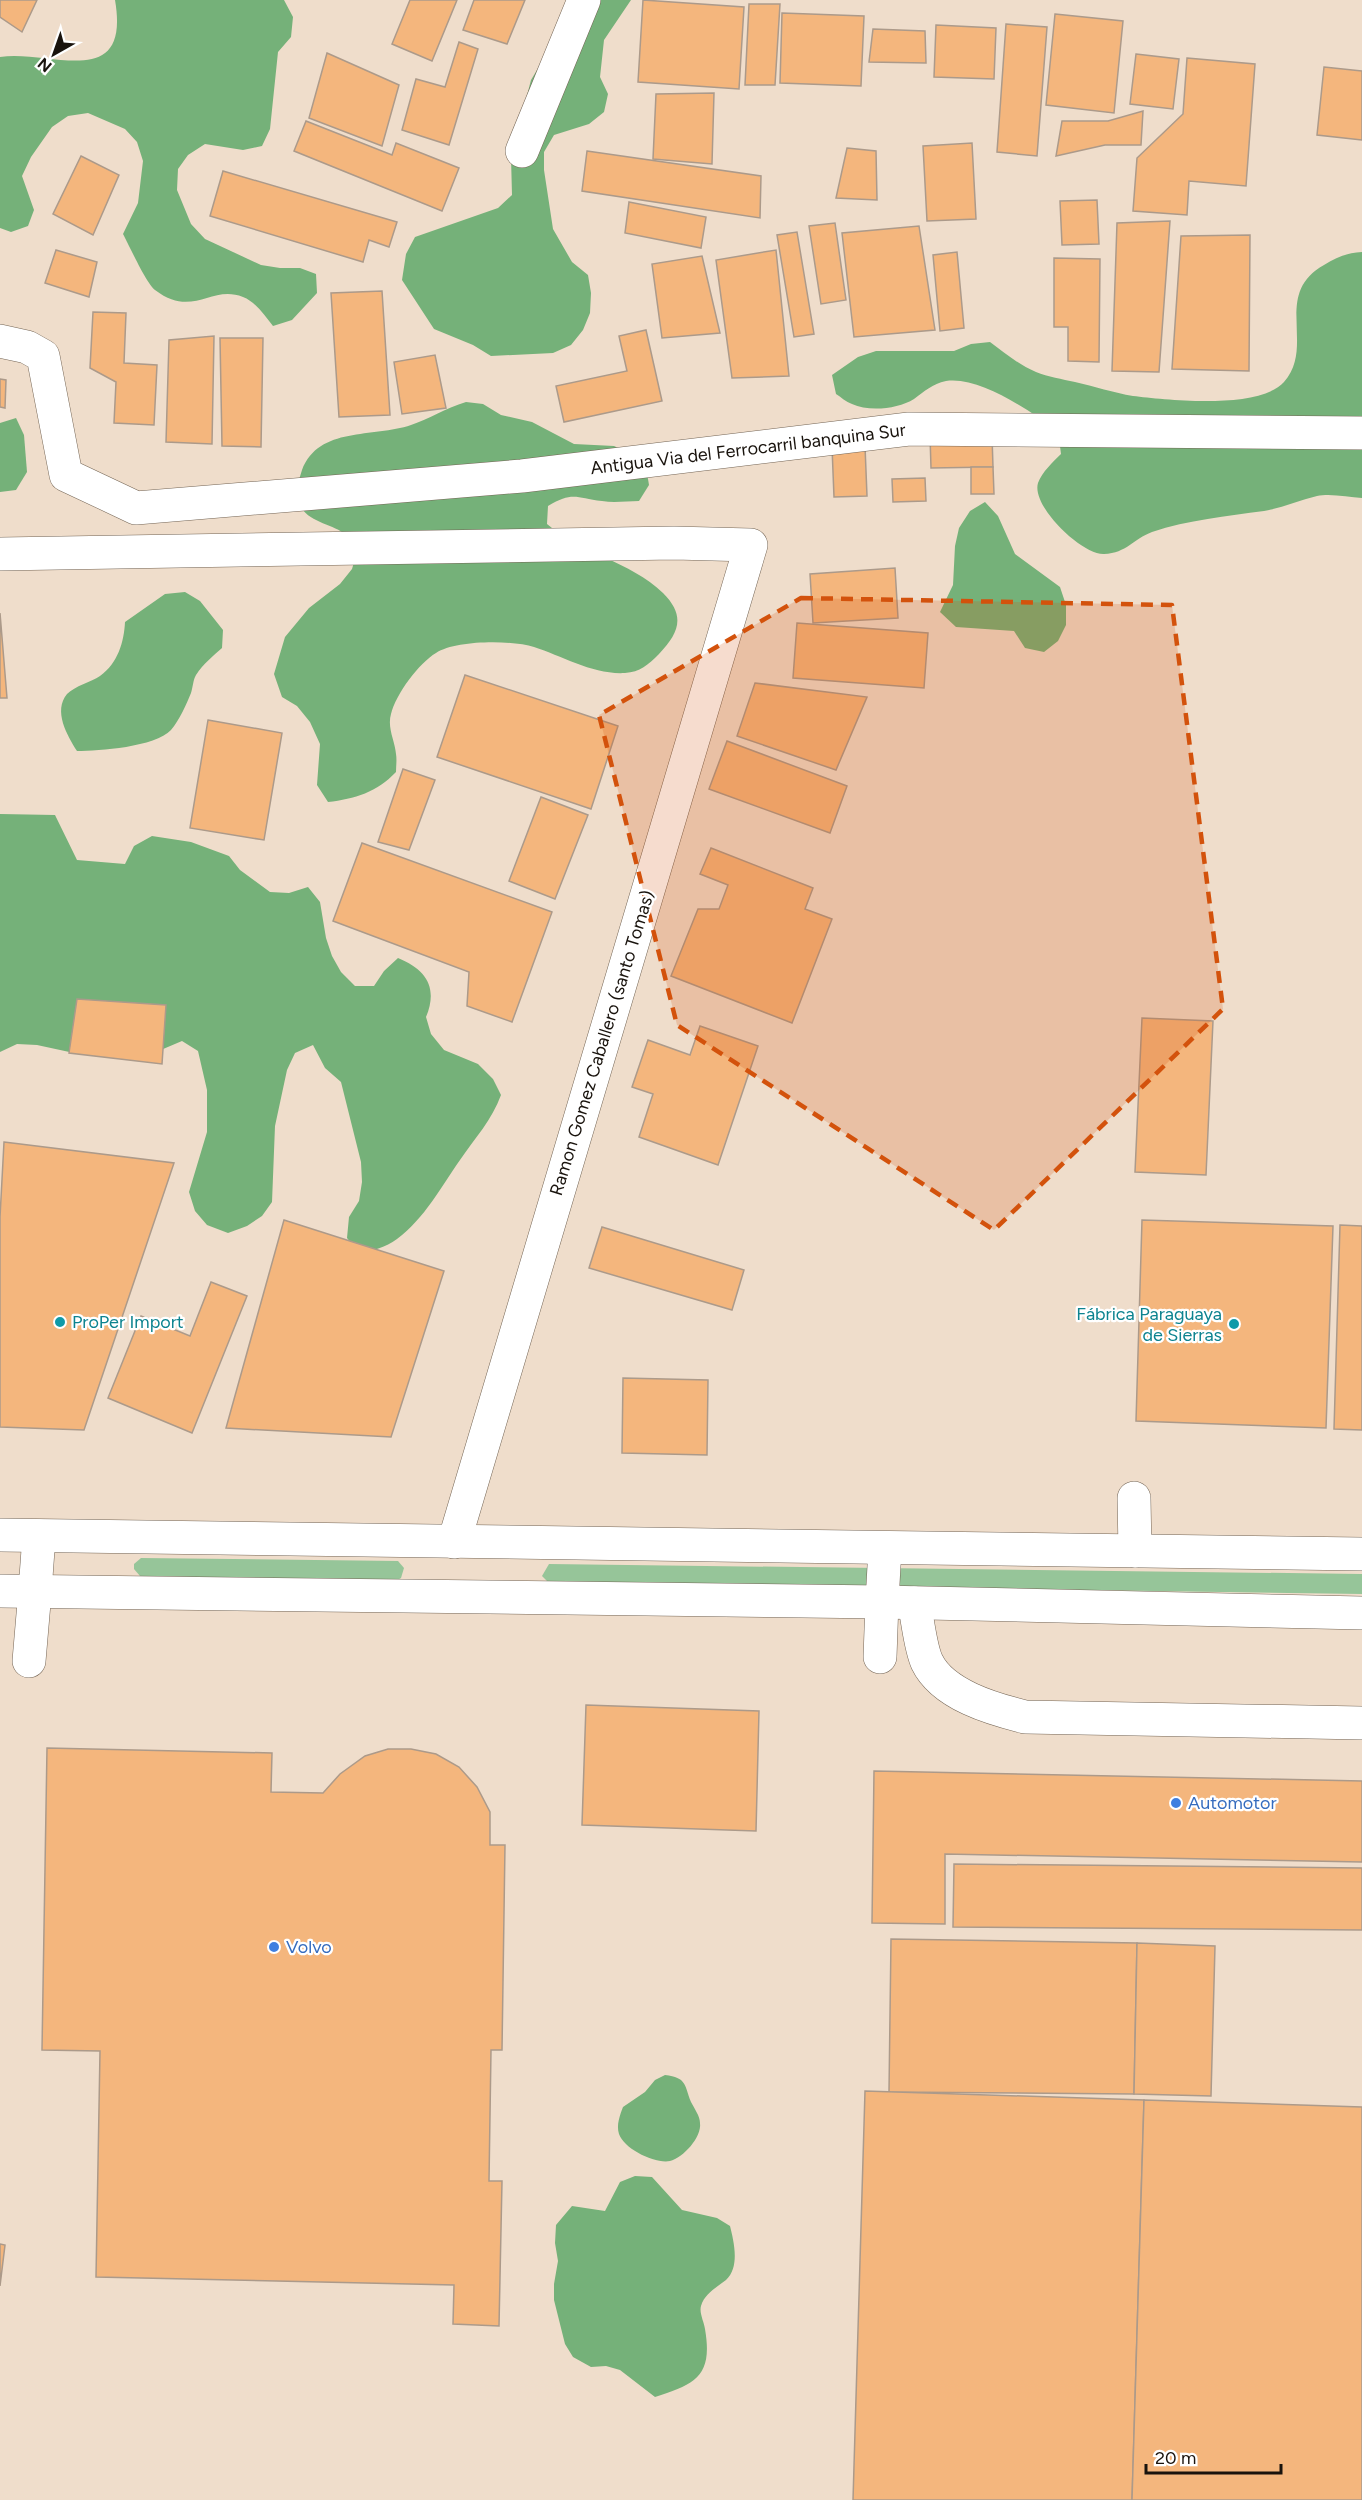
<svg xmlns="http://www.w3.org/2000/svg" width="1362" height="2500" font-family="Figtree,sans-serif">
<rect width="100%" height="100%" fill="#efddcb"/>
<!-- green -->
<g fill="#96c599">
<path d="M141,1558l257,3 6,7 -3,10 -5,3 -256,-5 -6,-7v-5z"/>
<path d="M549,1564l813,10v20l-814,-12 -6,-6z"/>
</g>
<!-- forest -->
<g fill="#75b179">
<path d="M115,0h169l9,17 -2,20 -13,15 -8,77 -8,17 -19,4 -38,-6 -17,11 -10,14 -1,21 14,34 14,15 56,26 19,3h20l16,6 1,19 -25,27 -19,6c-8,-10 -17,-24 -30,-29 -32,-13 -50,22 -88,-7 -9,-7 -26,-45 -32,-56l15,-31 5,-42 -6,-19 -12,-13 -37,-16 -20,3 -16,11 -21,30 -9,19 12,34 -6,16 -17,6 -11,-4v-171c49,-8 131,36 115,-57z"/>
<path d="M579,0h52l-27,40 -4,37 8,17 -4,18 -15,12 -35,11 -10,17v18l9,59 19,33 16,13 3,18 -1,20 -7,17 -12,15 -18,8 -62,3 -18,-11 -39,-16 -32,-49 4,-26 9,-17 83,-29 14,-13 -1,-38 20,-77z"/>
<path d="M1362,252v246c-14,-1 -32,-5 -45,-2 -18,4 -35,12 -53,15 -37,5 -76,9 -112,21 -19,7 -25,21 -48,22 -22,1 -73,-48 -66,-71 4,-11 15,-21 23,-29l-3,-24c-28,-18 -77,-54 -112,-49 -14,3 -21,10 -32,18 -16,10 -45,13 -62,5 -6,-2 -11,-7 -16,-10l-4,-19 26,-18 18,-6h78l17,-7 19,-2c15,11 29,23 46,30 12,5 26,7 39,10 19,4 39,11 58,14 34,4 126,14 151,-14 32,-36 -12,-88 40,-117 13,-8 23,-12 38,-13z"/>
<path d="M466,402l17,2 18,11 31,7 42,22 40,2 19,9 13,12 3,18 -10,16c-12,0 -25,2 -37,0 -26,-3 -29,-10 -54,5l-1,18c34,30 83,37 116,69 23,23 16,40 -4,61 -11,11 -19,18 -34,19 -31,2 -63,-17 -91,-26 -23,-7 -78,-7 -98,6 -17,10 -40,41 -45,61 -4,14 4,27 5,40 1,6 0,12 0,18 -19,20 -41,27 -68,30l-11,-17 3,-41 -10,-22 -13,-16 -15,-9 -8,-23 11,-37 24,-29 31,-24 12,-15 6,-20c-4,-4 -7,-10 -12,-14 -13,-12 -41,-12 -47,-33 -4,-11 0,-22 3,-32 17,-44 71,-32 109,-45 18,-6 35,-17 55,-23z"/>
<path d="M16,418l8,17 3,37 -11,18 -16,2v-69z"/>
<path d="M985,502l13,14 17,38 45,33 6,18v20l-8,16 -14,11 -19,-4 -11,-17 -58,-4 -16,-15 13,-27 2,-39 4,-18 11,-17z"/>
<path d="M185,592l15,9 23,29 -1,18c-9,8 -19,16 -26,27 -3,5 -3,12 -5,18 -4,10 -12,28 -20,37 -16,17 -72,21 -94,21 -10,-16 -24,-40 -10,-57 8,-8 24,-12 33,-18 18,-13 24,-34 25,-54l40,-28z"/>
<path d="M0,814l55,1 22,45 48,4 9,-18 18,-10 39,6 38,14 11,14 30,22 19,1 19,-6 12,15 6,36 6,18 9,16 14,14h19l10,-15 14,-13c29,12 40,30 28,59l5,17 13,16 34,14 15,15 8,16c-9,25 -26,43 -41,65 -19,27 -35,58 -63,79 -12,9 -23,11 -38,14l-12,-15 2,-21 10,-16 3,-19 -1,-20 -20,-80 -16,-14 -12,-23 -18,8 -8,17 -12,56 -3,76 -10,14 -15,10 -19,7 -21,-8 -12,-14 -6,-19 18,-60v-42l-9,-39 -16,-10 -33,14 -75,-2 -37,-8 -20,-1 -17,8z"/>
<path d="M665,2075c22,3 19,9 26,27 3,6 9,14 9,21 2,14 -17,35 -30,38 -15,3 -46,-12 -51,-27 -3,-9 1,-19 4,-27l22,-15 10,-12z"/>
<path d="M635,2176l17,1 30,33 35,8 13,8c4,16 10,41 -4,54 -10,8 -21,13 -25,26 -2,7 3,16 4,23 8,47 -9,55 -50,68l-35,-27 -14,-4 -15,1 -18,-10 -8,-13 -11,-44v-16l4,-23 -3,-18 1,-18 16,-19 33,5 15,-29z"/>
</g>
<!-- building -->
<g fill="#f4b67d" stroke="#ac9a8a" stroke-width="1.5">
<path d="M0,0h37l-15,32 -22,-15z"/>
<path d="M410,0h47l-25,61 -40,-17z"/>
<path d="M474,0h51l-18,44 -44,-14z"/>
<path d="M643,0l101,7 -5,82 -101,-7z"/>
<path d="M749,4h31l-5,81h-30z"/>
<path d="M782,13l82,3 -3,70 -81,-3z"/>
<path d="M1055,14l68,7 -9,92 -68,-8z"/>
<path d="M1006,24l41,3 -10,129 -40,-4z"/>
<path d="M936,25l60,3 -2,51 -60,-2z"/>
<path d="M873,29l52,2 1,32 -57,-1z"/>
<path d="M459,42l19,7 -29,96 -47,-15 14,-51 29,8z"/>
<path d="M327,53l72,32 -17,61 -73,-28z"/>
<path d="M1136,54l43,5 -6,50 -43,-5z"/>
<path d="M1187,58l68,6 -9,122 -57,-5 -2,34 -54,-4 4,-53 46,-44z"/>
<path d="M1324,67l38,4v69l-45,-5z"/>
<path d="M714,93l-2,71 -59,-5 3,-65z"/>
<path d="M1143,111l-2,34h-36l-49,11 6,-35h46z"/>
<path d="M306,121l86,34 4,-12 63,25 -17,43 -148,-60z"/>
<path d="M972,143l4,76 -49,2 -4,-75z"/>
<path d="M847,148l29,3 1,49 -41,-2z"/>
<path d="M587,151l174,25 -1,42 -178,-27z"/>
<path d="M81,156l38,19 -26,60 -40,-21z"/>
<path d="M223,171l174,51 -8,25 -20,-7 -6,22 -153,-46z"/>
<path d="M1097,200l2,44 -37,1 -2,-44z"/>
<path d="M629,202l77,15 -5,31 -76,-15z"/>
<path d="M1170,221l-11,151 -47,-1 5,-148z"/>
<path d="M835,223l11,77 -25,4 -12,-78z"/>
<path d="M919,226l16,104 -81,7 -12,-104z"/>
<path d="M797,232l17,102 -20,3 -17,-102z"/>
<path d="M1250,235l-1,136 -77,-2 9,-133z"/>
<path d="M56,250l41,12 -8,35 -44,-14z"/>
<path d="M776,250l13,126 -57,2 -16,-118z"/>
<path d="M957,252l7,76 -24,3 -7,-76z"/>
<path d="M702,256l18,77 -58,5 -10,-74z"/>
<path d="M1054,258l46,1 -1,103 -31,-1v-34h-14z"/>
<path d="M382,291l8,124 -51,2 -8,-124z"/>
<path d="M93,312l33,1 -2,50 33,2 -3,60 -40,-2 2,-41 -26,-14z"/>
<path d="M646,330l16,71 -98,21 -8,-36 71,-15 -8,-35z"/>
<path d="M214,336l-2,108 -46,-2 3,-102z"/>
<path d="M220,338h43l-2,109 -39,-1z"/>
<path d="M435,355l11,53 -44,6 -8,-52z"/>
<path d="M0,379l6,1 -1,28 -5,-1z"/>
<path d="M930,436h62l1,31 -62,1z"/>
<path d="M865,446l2,50 -33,1 -2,-50z"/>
<path d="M971,467h22l1,27h-23z"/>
<path d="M925,478l1,23 -33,1 -1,-23z"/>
<path d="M895,568l3,50 -85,5 -3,-49z"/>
<path d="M0,613l7,85h-7z"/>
<path d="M797,623l131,10 -4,55 -131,-10z"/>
<path d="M465,675l153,51 -27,83 -154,-52z"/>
<path d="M755,683l112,14 -31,73 -99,-34z"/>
<path d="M208,720l74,13 -18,107 -74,-12z"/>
<path d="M727,741l120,45 -17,47 -121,-44z"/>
<path d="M403,769l32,11 -26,70 -31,-8z"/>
<path d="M541,797l47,18 -33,84 -46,-18z"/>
<path d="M362,843l190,69 -40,110 -45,-16 2,-34 -136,-51z"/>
<path d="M711,848l102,40 -8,21 27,10 -40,104 -121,-47 27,-67h21l9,-24 -28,-11z"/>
<path d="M77,999l89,6 -4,59 -93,-11z"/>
<path d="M1142,1018l71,3 -7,154 -71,-3z"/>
<path d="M700,1026l58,20 -40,119 -79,-28 14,-43 -21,-7 16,-47 42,15z"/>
<path d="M4,1142l170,21 -90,267 -84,-3v-210z"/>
<path d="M284,1220l160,51 -53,166 -165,-9z"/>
<path d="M1142,1220l191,6 -7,202 -190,-7z"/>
<path d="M1340,1225l22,1v204l-28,-1z"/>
<path d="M602,1227l142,43 -12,40 -143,-42z"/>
<path d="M211,1282l36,14 -55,137 -84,-35 33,-82 49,20z"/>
<path d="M623,1378l85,2 -1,75 -85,-2z"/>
<path d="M586,1705l173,6 -3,120 -174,-6z"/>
<path d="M47,1748l225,5 -1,39 52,1 17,-19 25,-18 23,-7h23l25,5 23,13 18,20 13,25v33h15l-3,205h-11l-2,131h13l-3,145 -46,-2 1,-39 -358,-8 4,-226 -58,-1z"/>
<path d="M874,1771l488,10v81l-417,-8v70l-73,-1z"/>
<path d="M954,1864l408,4v62l-409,-3z"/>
<path d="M891,1939l246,4 -3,151 -245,-2z"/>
<path d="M1137,1943l78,3 -4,150 -77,-2z"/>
<path d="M865,2091l279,9 -12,400h-279z"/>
<path d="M1144,2100l218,7v393h-230z"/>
<path d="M0,2244l5,1 -5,41z"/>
</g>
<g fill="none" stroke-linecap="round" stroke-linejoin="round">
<!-- minor casing -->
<g stroke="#746555" stroke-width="34">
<g id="minor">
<path d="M522,151l62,-151"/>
<path d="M0,341l27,6 16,9 23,119 70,33 386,-32 387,-47 453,4"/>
<path d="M0,554l674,-11 77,2 -297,997"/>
<path d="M1134,1498l1,53"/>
<path d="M914,1603c4,17 6,44 13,59 16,33 66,47 98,55l337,6"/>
<path d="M880,1657l2,-55"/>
<path d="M29,1661l6,-70"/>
</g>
</g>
<!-- highway casing -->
<g stroke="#746555" stroke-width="34">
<g id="highway">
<path d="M0,1535l1362,19"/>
<path d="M0,1591l882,11 480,11"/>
<path d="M35,1591l4,-55"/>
<path d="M882,1602l3,-54"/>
</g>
</g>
<!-- minor -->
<use href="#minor" stroke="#fff" stroke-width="33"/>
<!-- highway -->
<use href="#highway" stroke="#fff" stroke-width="33"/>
</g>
<!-- marked area -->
<path fill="#d3520c" fill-opacity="0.2" stroke="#d3520c" stroke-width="4.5" stroke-dasharray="12 8" stroke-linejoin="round" d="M801,598l371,7 51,404 -229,221 -317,-205 -78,-310z"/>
<!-- markers -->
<g fill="#0f9aa8" stroke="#fff" stroke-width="2">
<circle cx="60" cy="1322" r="6"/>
<circle cx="1234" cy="1324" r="6"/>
</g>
<g fill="#3f7fe0" stroke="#fff" stroke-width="2">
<circle cx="1176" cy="1803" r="6"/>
<circle cx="274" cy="1947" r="6"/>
</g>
<g text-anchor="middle" stroke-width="4.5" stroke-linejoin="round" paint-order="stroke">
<!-- street labels -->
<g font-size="18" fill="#19130d" stroke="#fff">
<text transform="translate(748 449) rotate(-7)" y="6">Antigua Via del Ferrocarril banquina Sur</text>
<text transform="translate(602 1043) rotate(-73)" y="6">Ramon Gomez Caballero (santo Tomas)</text>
</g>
<!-- culture labels -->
<g font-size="18" fill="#0d838f" stroke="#fff" text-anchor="end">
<text x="1222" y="1320">Fábrica Paraguaya<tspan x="1222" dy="21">de Sierras</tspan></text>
<text x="72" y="1328" text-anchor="start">ProPer Import</text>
</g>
<!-- shop labels -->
<g font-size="18" fill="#366cbe" stroke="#fff" text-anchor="start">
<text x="1188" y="1809">Automotor</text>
<text x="286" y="1953">Volvo</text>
</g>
</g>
<!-- north arrow -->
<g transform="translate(54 54) rotate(220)" stroke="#ffffff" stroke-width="4.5" paint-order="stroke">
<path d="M0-4.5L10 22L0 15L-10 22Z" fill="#19130d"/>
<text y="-9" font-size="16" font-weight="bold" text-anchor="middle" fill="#19130d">N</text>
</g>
<!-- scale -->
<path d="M1146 2464v9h135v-9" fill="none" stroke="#19130d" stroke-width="3"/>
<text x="1155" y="2464" font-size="18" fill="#19130d" stroke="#ffffff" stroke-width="4.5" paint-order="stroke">20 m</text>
</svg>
